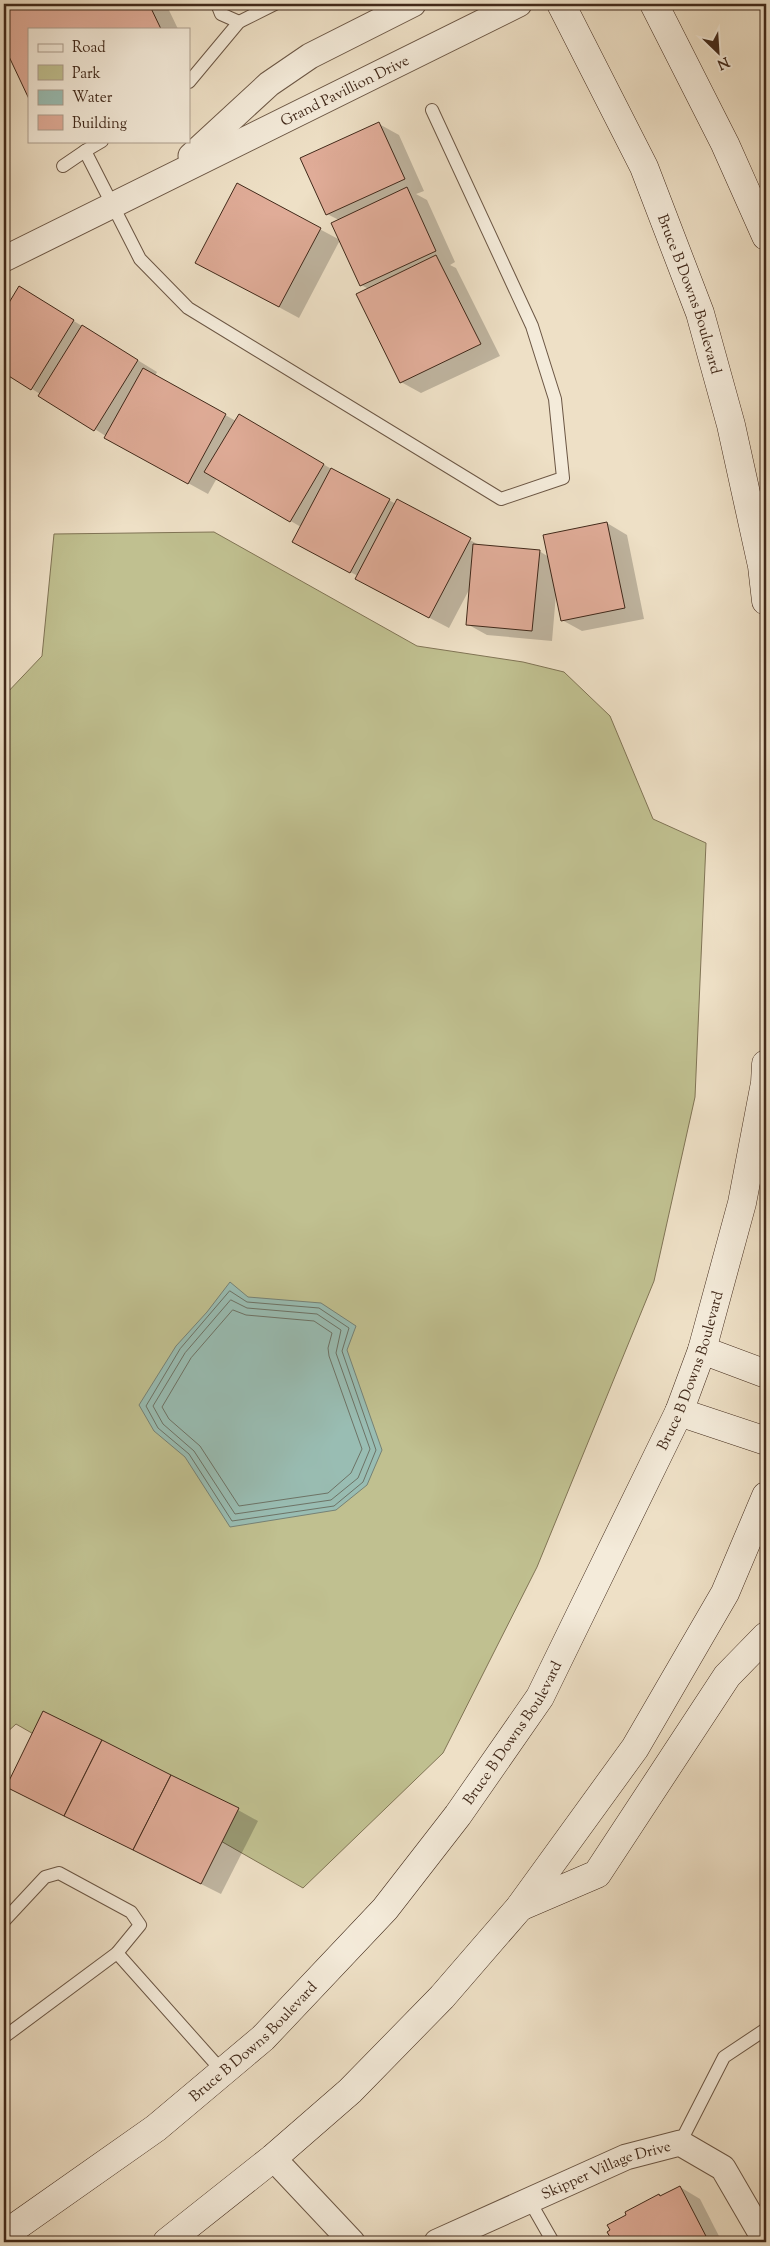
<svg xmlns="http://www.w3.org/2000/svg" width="770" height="2246" font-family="'Sorts Mill Goudy',serif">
<rect width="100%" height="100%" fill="#eee0c6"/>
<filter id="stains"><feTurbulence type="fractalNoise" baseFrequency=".004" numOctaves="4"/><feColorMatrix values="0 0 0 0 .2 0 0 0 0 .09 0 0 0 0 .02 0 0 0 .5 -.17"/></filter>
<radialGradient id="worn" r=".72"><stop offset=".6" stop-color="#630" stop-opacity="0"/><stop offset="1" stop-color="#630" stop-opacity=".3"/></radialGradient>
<!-- green -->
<path fill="#c0c090" stroke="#807455" d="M214,532l203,114 106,16 41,10 46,44 43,103 53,24 -11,254 -41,184 -117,286 -94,186 -140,135 -287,-164 -12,11v-1039l38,-40 12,-122z"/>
<!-- water -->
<path fill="#99bdb3" stroke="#768276" d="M230,1282l18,15 73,6 35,23 -9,24 35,100 -15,35 -31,25 -106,17 -45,-70 -31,-26 -15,-26 37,-59 31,-34z"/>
<!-- shadow -->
<g fill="#0003">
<path d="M4,4h162l12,25h-149v67l-25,-53z"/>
<path d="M379,124l20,11 25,56 -8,3 11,6 28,62 -5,3 6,3 44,88 -79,37 -20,-11 -32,-93 -8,-4 -22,-65 -12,-6z"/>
<path d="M237,185l103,55 -41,78 -102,-55z"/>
<path d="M20,288l137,84 -2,4 81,45 3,-5 96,55 61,33 1,-3 84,45 58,5 10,6 58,-34 20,12 17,84 -62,12 -20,-11 -6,-26 -4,47 -65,-6 -20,-11 3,-36 -21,40 -73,-38 -18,-14 -45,-23 -12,-26 -84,-49 -9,16 -82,-45 -122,-78v-17l6,-11 -6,-4v-26z"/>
<path d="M7,1787l231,23 20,11 -37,73z"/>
<path d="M680,2187l20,12 22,43h-108l-5,-10 52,-35z"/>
</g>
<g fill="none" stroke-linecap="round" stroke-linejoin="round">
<!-- shore -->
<g stroke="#6d7366" stroke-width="1">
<path d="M230,1291l17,11 72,6 30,20 -7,23 34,99 -13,32 -29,24 -102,15 -43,-67 -31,-26 -12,-22 34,-57z"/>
<path d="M231,1300l16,8 70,6 24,16 -5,23 34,96 -12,29 -27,22 -96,14 -41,-63 -31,-27 -10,-18 32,-53z"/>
<path d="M233,1310l13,5 68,6 18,12 -4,15 1,8 33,93 -11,24 -23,20 -89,13 -39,-60 -31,-27 -7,-12 29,-49z"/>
</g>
</g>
<!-- building -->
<g fill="#e0ac98" stroke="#41291a">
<path d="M4,4h145l12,25h-132v70l-25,-53z"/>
<path d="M379,122l26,57 -79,36 -26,-57z"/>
<path d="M237,183l84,45 -42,79 -84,-44z"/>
<path d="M407,187l29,64 -76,35 -29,-63z"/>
<path d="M436,255l45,89 -81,39 -44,-89z"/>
<path d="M19,286l55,34 -43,70 -27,-17v-21l5,-8 -5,-3v-30z"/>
<path d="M82,325l56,35 -44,71 -56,-35z"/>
<path d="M143,368l83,46 -38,70 -84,-46z"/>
<path d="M239,414l85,50 -34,58 -86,-50z"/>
<path d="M331,468l59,31 -40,74 -58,-31z"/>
<path d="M397,499l74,39 -42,80 -74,-39z"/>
<path d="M607,522l18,86 -64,13 -18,-86z"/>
<path d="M473,544l67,6 -8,81 -66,-6z"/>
<path d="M43,1711l59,29 -38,76 -58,-29z"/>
<path d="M102,1740l69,35 -38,75 -69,-34z"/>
<path d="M171,1775l68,33 -38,76 -68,-34z"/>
<path d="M680,2186l29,56h-96l-6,-10 3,-2 -3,-5 19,-10 -1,-3 34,-18 1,2z"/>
</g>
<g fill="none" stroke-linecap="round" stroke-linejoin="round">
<!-- service casing -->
<g stroke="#6c5745" stroke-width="14">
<g id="service">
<path d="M217,4l4,10 18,8"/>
<path d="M189,82l50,-60 36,-18"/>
<path d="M102,141l-17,10 55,108 48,49 313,191 62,-21 -8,-79 -23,-73 -100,-216"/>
<path d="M63,166l22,-15"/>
<path d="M4,1921l41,-44 14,-4 72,39 9,13 -23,28 -113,84"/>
<path d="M117,1953l106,119"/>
<path d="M680,2143l44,-86 42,-28"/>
<path d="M529,2200l24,42"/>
</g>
</g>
<!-- minor casing -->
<g stroke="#6c5745" stroke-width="27">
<g id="minor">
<path d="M191,156l78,-72 41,-28 103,-52"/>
<path id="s1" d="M4,259l515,-255"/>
<path d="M273,2158l79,84"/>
<path id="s2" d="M437,2242l189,-85 54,-14 43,25 43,74"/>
</g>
</g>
<!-- secondary casing -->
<g stroke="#41291a" stroke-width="29">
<g id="secondary">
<path id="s3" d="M561,4l83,163 56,146 31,112 31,141 4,35"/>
<path d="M654,4l71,140 41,92"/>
<path d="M702,1350l64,24"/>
<path d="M679,1412l87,29"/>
<path d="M520,1907l77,-33 130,-198 39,-40"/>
<path id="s4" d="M4,2235l152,-107 107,-90 122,-129 73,-94 82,-118 139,-285 23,-62 40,-147 23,-120 1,-19"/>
<path d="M167,2242l106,-84 77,-67 92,-94 77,-89 116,-160 90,-155 41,-97"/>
</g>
</g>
<!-- service -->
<use href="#service" stroke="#f4ebda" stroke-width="12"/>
<!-- minor -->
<use href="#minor" stroke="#f4ebda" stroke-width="25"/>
<!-- secondary -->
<use href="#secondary" stroke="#f4ebda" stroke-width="28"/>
</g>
<g text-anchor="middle" stroke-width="4" stroke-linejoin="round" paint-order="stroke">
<!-- street labels -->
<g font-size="15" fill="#41291a" stroke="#f4ebda">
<text dy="5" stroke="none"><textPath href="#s1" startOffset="380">Grand Pavillion Drive</textPath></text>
<text dy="5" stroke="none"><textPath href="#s3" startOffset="318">Bruce B Downs Boulevard</textPath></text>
<text dy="5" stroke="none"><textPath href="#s4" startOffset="1126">Bruce B Downs Boulevard</textPath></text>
<text dy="5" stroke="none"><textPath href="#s4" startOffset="721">Bruce B Downs Boulevard</textPath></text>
<text dy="5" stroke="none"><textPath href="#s4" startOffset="316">Bruce B Downs Boulevard</textPath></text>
<text dy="5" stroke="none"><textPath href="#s2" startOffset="184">Skipper Village Drive</textPath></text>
</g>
</g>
<!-- margin -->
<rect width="770" height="2246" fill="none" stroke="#eee0c6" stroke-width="20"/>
<rect x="5" y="5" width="760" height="2236" fill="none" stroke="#41291a" stroke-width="2.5"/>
<rect x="10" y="10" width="750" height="2226" fill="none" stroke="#41291a"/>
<!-- legend -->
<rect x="28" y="28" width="162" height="115" fill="#f4ebda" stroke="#ac9d8d"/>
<rect x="38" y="44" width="25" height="8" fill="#f4ebda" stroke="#ac9d8d"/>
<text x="72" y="52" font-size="15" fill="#41291a">Road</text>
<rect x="38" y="65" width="25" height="15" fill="#c0c090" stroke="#ac9d8d"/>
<text x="72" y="78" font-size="15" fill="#41291a">Park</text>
<rect x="38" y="90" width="25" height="15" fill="#99bdb3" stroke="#ac9d8d"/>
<text x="72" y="102" font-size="15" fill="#41291a">Water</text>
<rect x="38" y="115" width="25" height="15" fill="#e0ac98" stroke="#ac9d8d"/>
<text x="72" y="128" font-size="15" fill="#41291a">Building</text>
<!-- north arrow -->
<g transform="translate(718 52) rotate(155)" stroke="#f4ebda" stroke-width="4" paint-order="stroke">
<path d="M0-4L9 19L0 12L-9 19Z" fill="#41291a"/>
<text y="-8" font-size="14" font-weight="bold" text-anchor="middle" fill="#41291a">N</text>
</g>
<rect width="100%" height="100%" filter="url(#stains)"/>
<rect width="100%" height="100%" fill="url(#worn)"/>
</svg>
